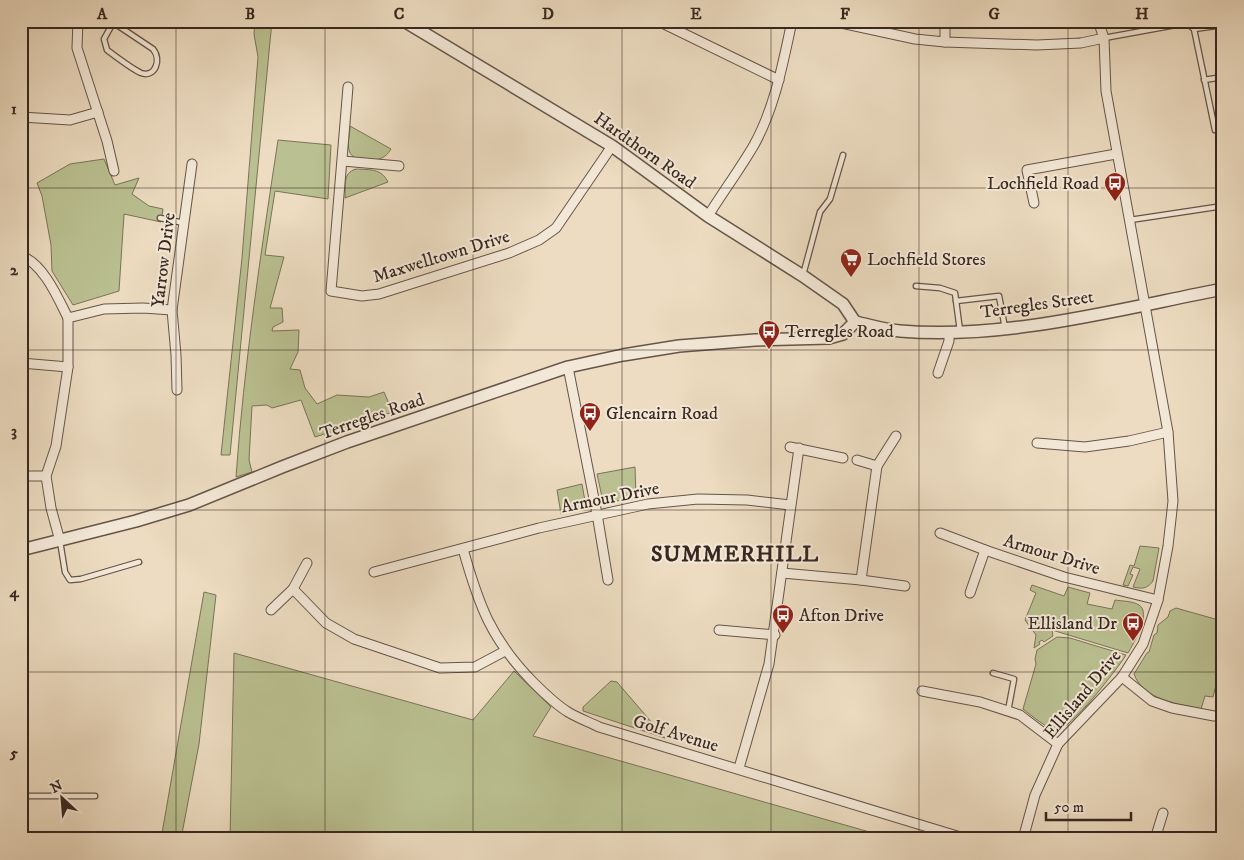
<svg xmlns="http://www.w3.org/2000/svg" width="1244" height="860" font-family="'IM FELL DW Pica',serif">
<rect width="100%" height="100%" fill="#eddcc1"/>
<filter id="stains"><feTurbulence type="fractalNoise" baseFrequency=".004" numOctaves="4"/><feColorMatrix values="0 0 0 0 .2 0 0 0 0 .09 0 0 0 0 .02 0 0 0 .5 -.17"/></filter>
<radialGradient id="worn" r=".72"><stop offset=".6" stop-color="#630" stop-opacity="0"/><stop offset="1" stop-color="#630" stop-opacity=".3"/></radialGradient>
<!-- green -->
<g fill="#bac091" stroke="#797459">
<path d="M255,21h17l-42,434h-9l21,-197 16,-201 -4,-23z"/>
<path d="M350,126l41,23c-3,5 -6,8 -12,10 -8,4 -28,2 -30,-9 -2,-7 1,-17 1,-24z"/>
<path d="M278,140l53,5 -3,54 -53,-8 -10,64 19,2 -14,51h12l1,14 -10,5 -1,4 27,-1 -1,22 -8,17 10,1 5,18 12,16 20,-9 32,2 15,-5 6,14v7l-75,24 -14,-37 -29,8 -5,-3 -15,1 -3,54 3,12 -16,5c8,-113 25,-225 42,-337z"/>
<path d="M104,159l11,26 24,-7 -7,16 17,12 14,3 -2,13 -37,-8 -5,77 -46,14 -21,-34 -1,-26 -9,-49 -5,-13 33,-19z"/>
<path d="M356,169c14,1 25,-1 32,13l-43,16c1,-12 -3,-25 11,-29z"/>
<path d="M635,467l1,31 -26,4 -8,-5 -5,-23z"/>
<path d="M582,484l3,17c-6,9 -14,10 -24,13l-4,-24z"/>
<path d="M1140,546l19,2 -6,33c-6,8 -11,8 -20,6l7,-18 -7,-2 -3,7 3,1 -5,11 -5,-1 7,-20 4,1z"/>
<path d="M1032,585l32,11 4,-9 22,6 -3,11 25,5 3,-9c6,1 18,1 24,5 13,8 -6,39 -11,48l-76,-23 1,6 -9,6 -2,-2 -3,2 1,2 -6,4 2,-13 -11,-15 11,-27 -6,-3z"/>
<path d="M204,592l12,3 -17,149 -18,95h-20z"/>
<path d="M1176,608l39,11 8,8v29l-10,41 -8,-1 -4,13c-22,-5 -58,-9 -67,-35l13,-21 2,-1 5,-17 3,-2 1,-8 10,-8 2,-6z"/>
<path d="M1057,637l13,1 56,17c-8,13 -56,76 -70,75 -9,-1 -25,-15 -33,-21l13,-45 -1,-5 2,-9z"/>
<path d="M234,653l239,67 41,-49 37,36 -18,29 361,103h-664z"/>
<path d="M611,681l6,1 48,56 -82,-27v-4z"/>
</g>
<g fill="none" stroke-linecap="round" stroke-linejoin="round">
<!-- service casing -->
<g stroke="#655549" stroke-width="7">
<g id="service">
<path d="M114,23l39,26c9,11 2,29 -12,24 -9,-4 -26,-17 -34,-23l-3,-11 10,-18"/>
<path d="M1194,29l29,-4"/>
<path d="M1104,38l77,-14h7l6,5 21,101"/>
<path d="M1204,80l19,-3"/>
<path d="M160,218l24,5"/>
<path d="M1130,220l93,-14"/>
<path d="M803,275l17,-63 10,-13 13,-44"/>
<path d="M916,286l24,2 15,5 5,38"/>
<path d="M956,301l43,-5 6,32"/>
<path d="M60,541l5,31 5,8 11,-1 58,-17"/>
<path d="M993,673l21,6 -6,32"/>
<path d="M21,796h74"/>
</g>
</g>
<!-- minor casing -->
<g stroke="#655549" stroke-width="11">
<g id="minor">
<path d="M78,21l-1,27 30,93 7,30"/>
<path d="M658,21l121,59"/>
<path d="M832,21l83,18 30,3 92,3 44,-2 23,-5"/>
<path d="M945,21v21"/>
<path d="M348,87l-17,204 31,5 17,-2 130,-41 30,-13 17,-12 56,-82"/>
<path d="M21,117l49,3 28,-8"/>
<path d="M343,161l56,5"/>
<path d="M1034,203l-7,-33 89,-16"/>
<path d="M708,216c15,-24 32,-47 46,-71 21,-38 29,-82 38,-124"/>
<path d="M21,256c22,7 37,42 47,62"/>
<path d="M21,363l47,4"/>
<path d="M568,367l29,147 11,66"/>
<path d="M938,373l11,-32v-8"/>
<path d="M177,390l-1,-35 -4,-45 20,-146"/>
<path d="M1037,443l48,4 44,-6 39,-9"/>
<path d="M790,447l53,11"/>
<path d="M857,460l20,6 -16,114"/>
<path d="M877,466l19,-30"/>
<path d="M21,476h25"/>
<path d="M940,533l45,17 79,27 94,23"/>
<path d="M60,541l-9,-33 -5,-32 10,-30 12,-79v-49l36,-9 39,-1 29,2"/>
<path d="M463,549c16,57 28,90 70,133 11,11 22,22 35,30 10,6 21,10 31,15l368,112"/>
<path d="M374,572l165,-44 109,-24 50,-5 49,1 43,5"/>
<path d="M782,573l79,7 44,6"/>
<path d="M293,589l33,34 28,16 86,29 35,-1 30,-16"/>
<path d="M970,593l15,-43"/>
<path d="M271,610l22,-21 14,-26"/>
<path d="M719,630l56,5"/>
<path d="M1122,677l30,24 20,7 42,8"/>
<path d="M922,691l58,11 40,13 38,29"/>
<path d="M739,768l30,-104 30,-216"/>
<path d="M1023,839l12,-44 23,-51 64,-67 21,-33 15,-44 10,-54 5,-45 -5,-69 -62,-341 -2,-53 -6,-17"/>
<path d="M1155,839l8,-26"/>
</g>
</g>
<!-- tertiary casing -->
<g stroke="#655549" stroke-width="14">
<g id="tertiary">
<path d="M404,21l208,125 96,70 95,60 40,28 12,18"/>
<path d="M855,322c15,3 30,8 45,9 106,9 219,-22 323,-42"/>
<path d="M21,550l115,-29 53,-16 93,-38 65,-25 221,-75 55,-12 56,-9 76,-6 74,-2 14,-4 12,-12"/>
</g>
</g>
<!-- service -->
<use href="#service" stroke="#f3e8d7" stroke-width="4.5"/>
<!-- minor -->
<use href="#minor" stroke="#f3e8d7" stroke-width="9"/>
<!-- tertiary -->
<use href="#tertiary" stroke="#f3e8d7" stroke-width="11"/>
</g>
<!-- grid -->
<path fill="none" stroke="#382821" stroke-width="1" stroke-opacity="0.55" d="M176,21v818M325,21v818M473,21v818M622,21v818M771,21v818M919,21v818M1068,21v818M21,188h1202M21,350h1202M21,510h1202M21,672h1202"/>
<!-- icons -->
<defs>
<g id="bus-pin" transform="scale(1.125)"><path d="M0 17L-7.5 6A9.5 9.5 0 1 1 7.5 6Z" fill="#8f2418" stroke="#f3e8d7"/><path d="M-5-6H5V4H4V6H2V4H-2V6H-4V4H-5ZM-3.5-4V0h7V-4ZM-3.5 1.2v1.5H-2V1.2ZM2 1.2v1.5H3.5V1.2Z" fill="#fff"/></g>
<g id="supermarket-pin" transform="scale(1.125)"><path d="M0 17L-7.5 6A9.5 9.5 0 1 1 7.5 6Z" fill="#8f2418" stroke="#f3e8d7"/><path d="M-6-5.5h2.5l.6 2H6L4.5 2H-2.5L-4.4-4H-6ZM-1.5 3.2a1.3 1.3 0 1 0 .1 0ZM3 3.2a1.3 1.3 0 1 0 .1 0Z" fill="#fff"/></g>
</defs>
<g fill-rule="evenodd">
<use href="#bus-pin" x="1115" y="183"/>
<use href="#supermarket-pin" x="851" y="259"/>
<use href="#bus-pin" x="769" y="331"/>
<use href="#bus-pin" x="590" y="413"/>
<use href="#bus-pin" x="783" y="615"/>
<use href="#bus-pin" x="1133" y="623"/>
</g>
<g text-anchor="middle" stroke-width="4" stroke-linejoin="round" paint-order="stroke">
<!-- street labels -->
<g font-size="18" fill="#382821" stroke="#f3e8d7">
<text transform="translate(645 150) rotate(35)" y="6">Hardthorn Road</text>
<text transform="translate(441 256) rotate(-17)" y="6">Maxwelltown Drive</text>
<text transform="translate(163 260) rotate(-83)" y="6">Yarrow Drive</text>
<text transform="translate(1037 304) rotate(-8)" y="6">Terregles Street</text>
<text transform="translate(372 416) rotate(-19)" y="6">Terregles Road</text>
<text transform="translate(610 497) rotate(-11)" y="6">Armour Drive</text>
<text transform="translate(1052 554) rotate(17)" y="6">Armour Drive</text>
<text transform="translate(1082 694) rotate(-50)" y="6">Ellisland Drive</text>
<text transform="translate(676 733) rotate(17)" y="6">Golf Avenue</text>
</g>
<!-- poi labels -->
<g font-size="18" fill="#382821" stroke="#f3e8d7" text-anchor="start">
<text x="1099" y="189" text-anchor="end">Lochfield Road</text>
<text x="867" y="265">Lochfield Stores</text>
<text x="785" y="337">Terregles Road</text>
<text x="606" y="419">Glencairn Road</text>
<text x="799" y="621">Afton Drive</text>
<text x="1117" y="629" text-anchor="end">Ellisland Dr</text>
</g>
<!-- district labels -->
<g font-size="22" font-weight="bold" letter-spacing="1" fill="#382821" stroke="#f3e8d7">
<text x="735" y="561">SUMMERHILL</text>
</g>
</g>
<!-- margin -->
<rect width="1244" height="860" fill="none" stroke="#eddcc1" stroke-width="55"/>
<!-- north arrow -->
<g transform="translate(62 798) rotate(334)" stroke="#f3e8d7" stroke-width="4" paint-order="stroke">
<path d="M0-4L9 19L0 12L-9 19Z" fill="#382821"/>
<text y="-8" font-size="14" font-weight="bold" text-anchor="middle" fill="#382821">N</text>
</g>
<!-- scale -->
<path d="M1046 812v8h85v-8" fill="none" stroke="#382821" stroke-width="2.5"/>
<text x="1054" y="812" font-size="15" fill="#382821" stroke="#f3e8d7" stroke-width="4" paint-order="stroke">50 m</text>
<rect x="28" y="28" width="1188" height="804" fill="none" stroke="#382821" stroke-width="2"/>
<g font-size="16" text-anchor="middle" font-weight="bold" fill="#382821">
<text x="102" y="19">A</text>
<text x="250" y="19">B</text>
<text x="399" y="19">C</text>
<text x="548" y="19">D</text>
<text x="696" y="19">E</text>
<text x="845" y="19">F</text>
<text x="994" y="19">G</text>
<text x="1142" y="19">H</text>
<text x="14" y="114">1</text>
<text x="14" y="275">2</text>
<text x="14" y="436">3</text>
<text x="14" y="597">4</text>
<text x="14" y="758">5</text>
</g>
<rect width="100%" height="100%" filter="url(#stains)"/>
<rect width="100%" height="100%" fill="url(#worn)"/>
</svg>
